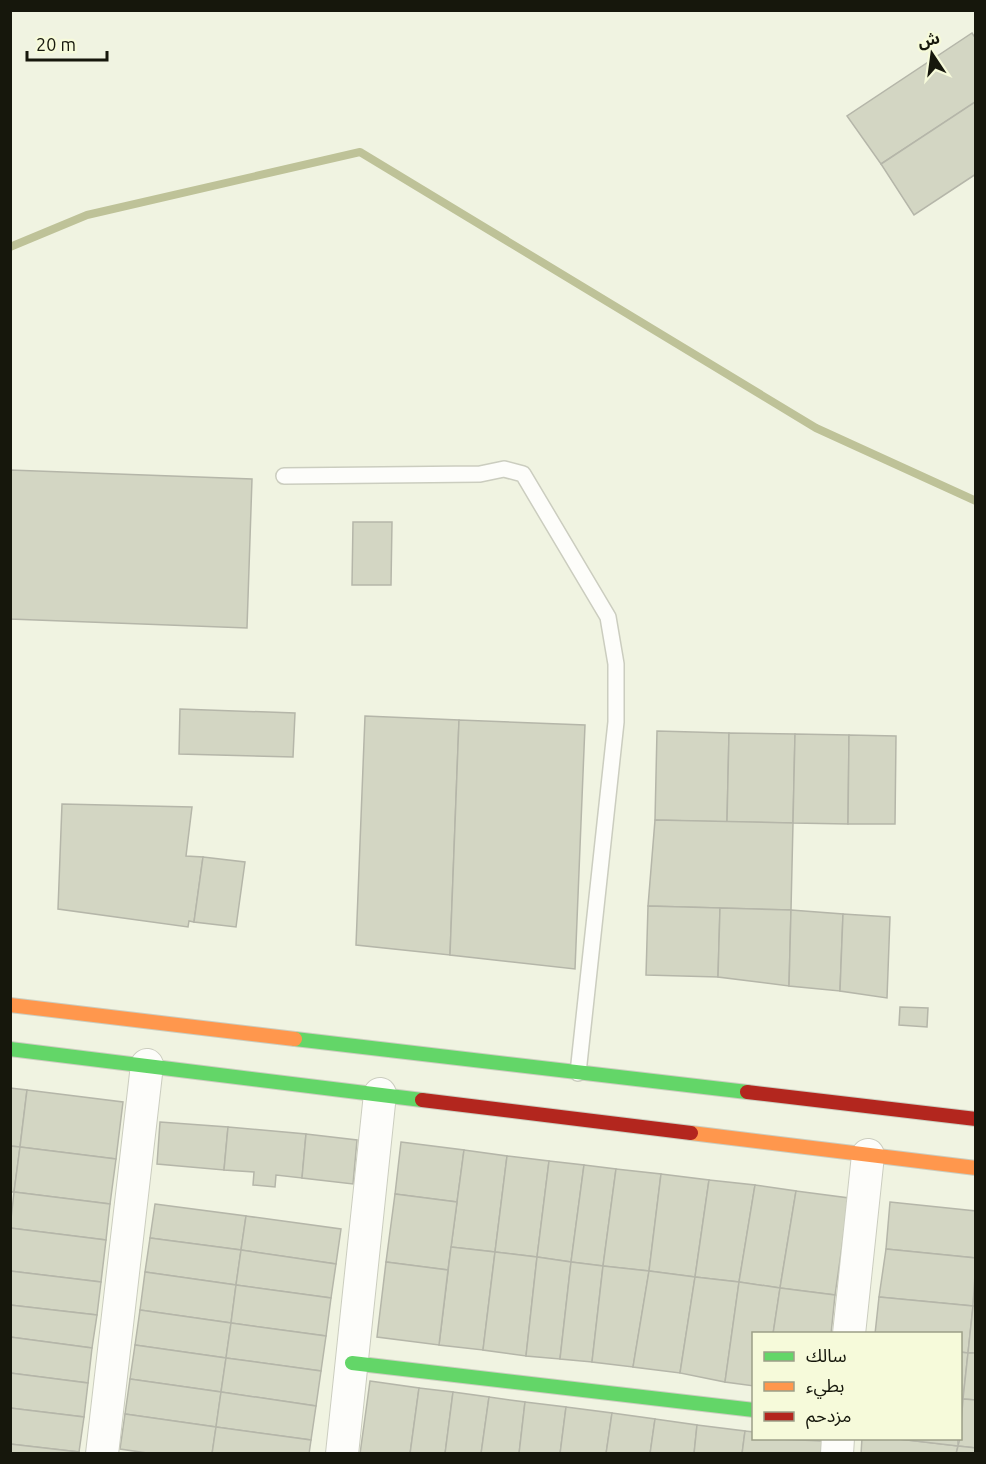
<svg xmlns="http://www.w3.org/2000/svg" width="986" height="1464" font-family="Ubuntu,'Noto Sans Arabic',sans-serif">
<rect width="100%" height="100%" fill="#f0f3e1"/>
<g fill="none" stroke-linecap="round" stroke-linejoin="round">
<!-- stream -->
<path stroke="#bec298" stroke-width="8" d="M10,247l77,-32 273,-63 456,276 160,73"/>
</g>
<!-- building -->
<g fill="#d3d6c3" stroke="#b5b6a9" stroke-width="1.5">
<path d="M972,33l4,6v63l-95,62 -34,-48z"/>
<path d="M975,102l1,72 -62,41 -33,-51z"/>
<path d="M10,470l242,9 -5,149 -237,-9z"/>
<path d="M353,522h39l-1,63h-39z"/>
<path d="M180,709l115,4 -2,44 -114,-3z"/>
<path d="M365,716l94,4 -9,235 -94,-10z"/>
<path d="M459,720l126,5 -10,244 -125,-14z"/>
<path d="M657,731l72,2 -2,89 -72,-2z"/>
<path d="M729,733l66,1 -2,89 -66,-1z"/>
<path d="M795,734l54,1 -1,89 -55,-1z"/>
<path d="M849,735l47,1 -1,88h-47z"/>
<path d="M62,804l130,3 -6,49 17,1 -9,65 -5,-1 -1,6 -130,-18z"/>
<path d="M655,820l138,3 -2,87 -143,-4z"/>
<path d="M203,857l42,5 -9,65 -42,-5z"/>
<path d="M648,906l72,2 -2,69 -72,-2z"/>
<path d="M720,908l71,2 -2,76 -71,-9z"/>
<path d="M791,910l52,4 -3,77 -51,-5z"/>
<path d="M843,914l47,3 -3,81 -47,-7z"/>
<path d="M900,1007l28,1 -1,19 -28,-2z"/>
<path d="M10,1088l17,2 -7,57 -10,-1z"/>
<path d="M27,1090l96,12 -7,57 -96,-12z"/>
<path d="M160,1122l68,5 -4,43 -67,-6z"/>
<path d="M228,1127l78,7 -4,44 -26,-3 -1,12 -22,-2 1,-13 -30,-2z"/>
<path d="M306,1134l51,6 -4,44 -51,-6z"/>
<path d="M401,1142l63,8 -7,52 -62,-8z"/>
<path d="M10,1146l10,1 -6,45h-4z"/>
<path d="M20,1147l96,12 -6,45 -96,-12z"/>
<path d="M464,1150l43,6 -12,96 -44,-5z"/>
<path d="M507,1156l42,5 -12,96 -42,-5z"/>
<path d="M549,1161l35,4 -13,97 -34,-5z"/>
<path d="M584,1165l32,4 -13,97 -32,-4z"/>
<path d="M616,1169l45,5 -12,97 -46,-5z"/>
<path d="M661,1174l48,6 -14,97 -46,-6z"/>
<path d="M709,1180l46,5 -16,97 -44,-5z"/>
<path d="M755,1185l41,6 -16,97 -41,-6z"/>
<path d="M796,1191l53,7 -14,97 -55,-7z"/>
<path d="M14,1192l96,12 -4,36 -96,-12z"/>
<path d="M395,1194l62,8 -9,68 -62,-8z"/>
<path d="M890,1202l86,9v47l-90,-9z"/>
<path d="M155,1204l91,12 -5,34 -91,-12z"/>
<path d="M246,1216l95,13 -5,35 -95,-14z"/>
<path d="M10,1228l96,12 -5,42 -91,-11z"/>
<path d="M150,1238l91,12 -5,35 -91,-13z"/>
<path d="M451,1247l44,5 -12,98 -44,-5z"/>
<path d="M886,1249l90,9 -3,48 -94,-9z"/>
<path d="M241,1250l95,14 -5,34 -95,-13z"/>
<path d="M495,1252l42,5 -11,99 -43,-6z"/>
<path d="M537,1257l34,5 -11,97 -34,-3z"/>
<path d="M386,1262l62,8 -9,75 -62,-8z"/>
<path d="M571,1262l32,4 -11,96 -32,-3z"/>
<path d="M603,1266l46,5 -16,96 -41,-5z"/>
<path d="M10,1271l91,11 -4,33 -87,-10z"/>
<path d="M649,1271l46,6 -15,96 -47,-6z"/>
<path d="M145,1272l91,13 -5,38 -91,-13z"/>
<path d="M695,1277l44,5 -14,100 -45,-9z"/>
<path d="M739,1282l41,6 -7,46h-19v52l-29,-4z"/>
<path d="M236,1285l95,13 -5,38 -95,-13z"/>
<path d="M780,1288l55,7 -4,39h-58z"/>
<path d="M879,1297l94,9 -5,47 -8,-1v-18h-85z"/>
<path d="M10,1305l87,10 -5,33 -82,-11z"/>
<path d="M973,1306h3v47h-8z"/>
<path d="M140,1310l91,13 -5,35 -91,-13z"/>
<path d="M231,1323l95,13 -5,35 -95,-13z"/>
<path d="M10,1337l82,11 -4,35 -78,-10z"/>
<path d="M135,1345l91,13 -5,34 -91,-13z"/>
<path d="M960,1352l8,1 -5,46h-3z"/>
<path d="M968,1353h8v47l-13,-1z"/>
<path d="M226,1358l95,13 -5,35 -95,-14z"/>
<path d="M10,1373l78,10 -4,34 -74,-9z"/>
<path d="M130,1379l91,13 -5,35 -91,-13z"/>
<path d="M370,1381l49,7 -9,66h-50z"/>
<path d="M419,1388l34,4 -8,62h-35z"/>
<path d="M221,1392l95,14 -5,34 -95,-13z"/>
<path d="M453,1392l36,5 -8,57h-36z"/>
<path d="M489,1397l36,5 -6,52h-38z"/>
<path d="M963,1399l13,1v48l-18,-2 2,-8z"/>
<path d="M525,1402l41,5 -6,47h-41z"/>
<path d="M566,1407l46,6 -6,41h-46z"/>
<path d="M10,1408l74,9 -5,35 -69,-8z"/>
<path d="M612,1413l43,6 -5,35h-44z"/>
<path d="M125,1414l91,13 -4,27h-58l-34,-5z"/>
<path d="M655,1419l42,6 -3,29h-44z"/>
<path d="M697,1425l48,6 -3,23h-48z"/>
<path d="M216,1427l95,13 -2,14h-97z"/>
<path d="M745,1431l9,1v6l68,3 -1,13h-79z"/>
<path d="M862,1438h28l68,8 -2,8h-95z"/>
<path d="M890,1438h68v8z"/>
<path d="M10,1444l69,8v2h-69z"/>
<path d="M958,1446l18,2v6h-20z"/>
</g>
<g fill="none" stroke-linecap="round" stroke-linejoin="round">
<!-- lane casing -->
<g stroke="#cbcdbf" stroke-width="18">
<path id="lane" d="M284,476l196,-2 24,-5 19,5 85,143 8,47v58l-38,351"/>
</g>
<!-- street casing -->
<g stroke="#cbcdbf" stroke-width="34">
<g id="street">
<path d="M849,1334l19,-179"/>
<path d="M102,1454l45,-389"/>
<path d="M342,1454l38,-360"/>
<path d="M837,1454l1,-16"/>
</g>
</g>
<!-- fast casing -->
<g stroke="#cbcdbf" stroke-width="16">
<g id="fast">
<path d="M295,1039l452,53"/>
<path d="M10,1049l412,51"/>
<path d="M352,1363l402,47"/>
</g>
</g>
<!-- slow casing -->
<g stroke="#cbcdbf" stroke-width="16">
<g id="slow">
<path d="M10,1005l285,34"/>
<path d="M691,1133l285,35"/>
</g>
</g>
<!-- jam casing -->
<g stroke="#cbcdbf" stroke-width="16">
<g id="jam">
<path d="M747,1092l229,27"/>
<path d="M422,1100l269,33"/>
</g>
</g>
<!-- lane -->
<use href="#lane" stroke="#fdfdfa" stroke-width="15"/>
<!-- street -->
<use href="#street" stroke="#fdfdfa" stroke-width="32"/>
<!-- fast -->
<use href="#fast" stroke="#63d668" stroke-width="14"/>
<!-- slow -->
<use href="#slow" stroke="#ff974d" stroke-width="14"/>
<!-- jam -->
<use href="#jam" stroke="#b3261e" stroke-width="14"/>
</g>
<!-- border -->
<rect width="986" height="1464" fill="none" stroke="#16170c" stroke-width="24"/>
<!-- legend -->
<rect x="752" y="1332" width="210" height="108" fill="#f6fada" stroke="#9c9f88" stroke-width="1.5"/>
<rect x="764" y="1352" width="30" height="9" fill="#63d668" stroke="#9c9f88" stroke-width="1.5"/>
<text x="806" y="1362" font-size="18" fill="#16170c">سالك</text>
<rect x="764" y="1382" width="30" height="9" fill="#ff974d" stroke="#9c9f88" stroke-width="1.5"/>
<text x="806" y="1392" font-size="18" fill="#16170c">بطيء</text>
<rect x="764" y="1412" width="30" height="9" fill="#b3261e" stroke="#9c9f88" stroke-width="1.5"/>
<text x="806" y="1422" font-size="18" fill="#16170c">مزدحم</text>
<!-- north arrow -->
<g transform="translate(932 54) rotate(347)" stroke="#f6fada" stroke-width="4.5" paint-order="stroke">
<path d="M0-4.5L10 22L0 15L-10 22Z" fill="#16170c"/>
<text y="-9" font-size="16" font-weight="bold" text-anchor="middle" fill="#16170c">ش</text>
</g>
<!-- scale -->
<path d="M27 51v9h80v-9" fill="none" stroke="#16170c" stroke-width="3"/>
<text x="36" y="51" font-size="18" fill="#16170c" stroke="#f6fada" stroke-width="4.5" paint-order="stroke">20 m</text>
</svg>
